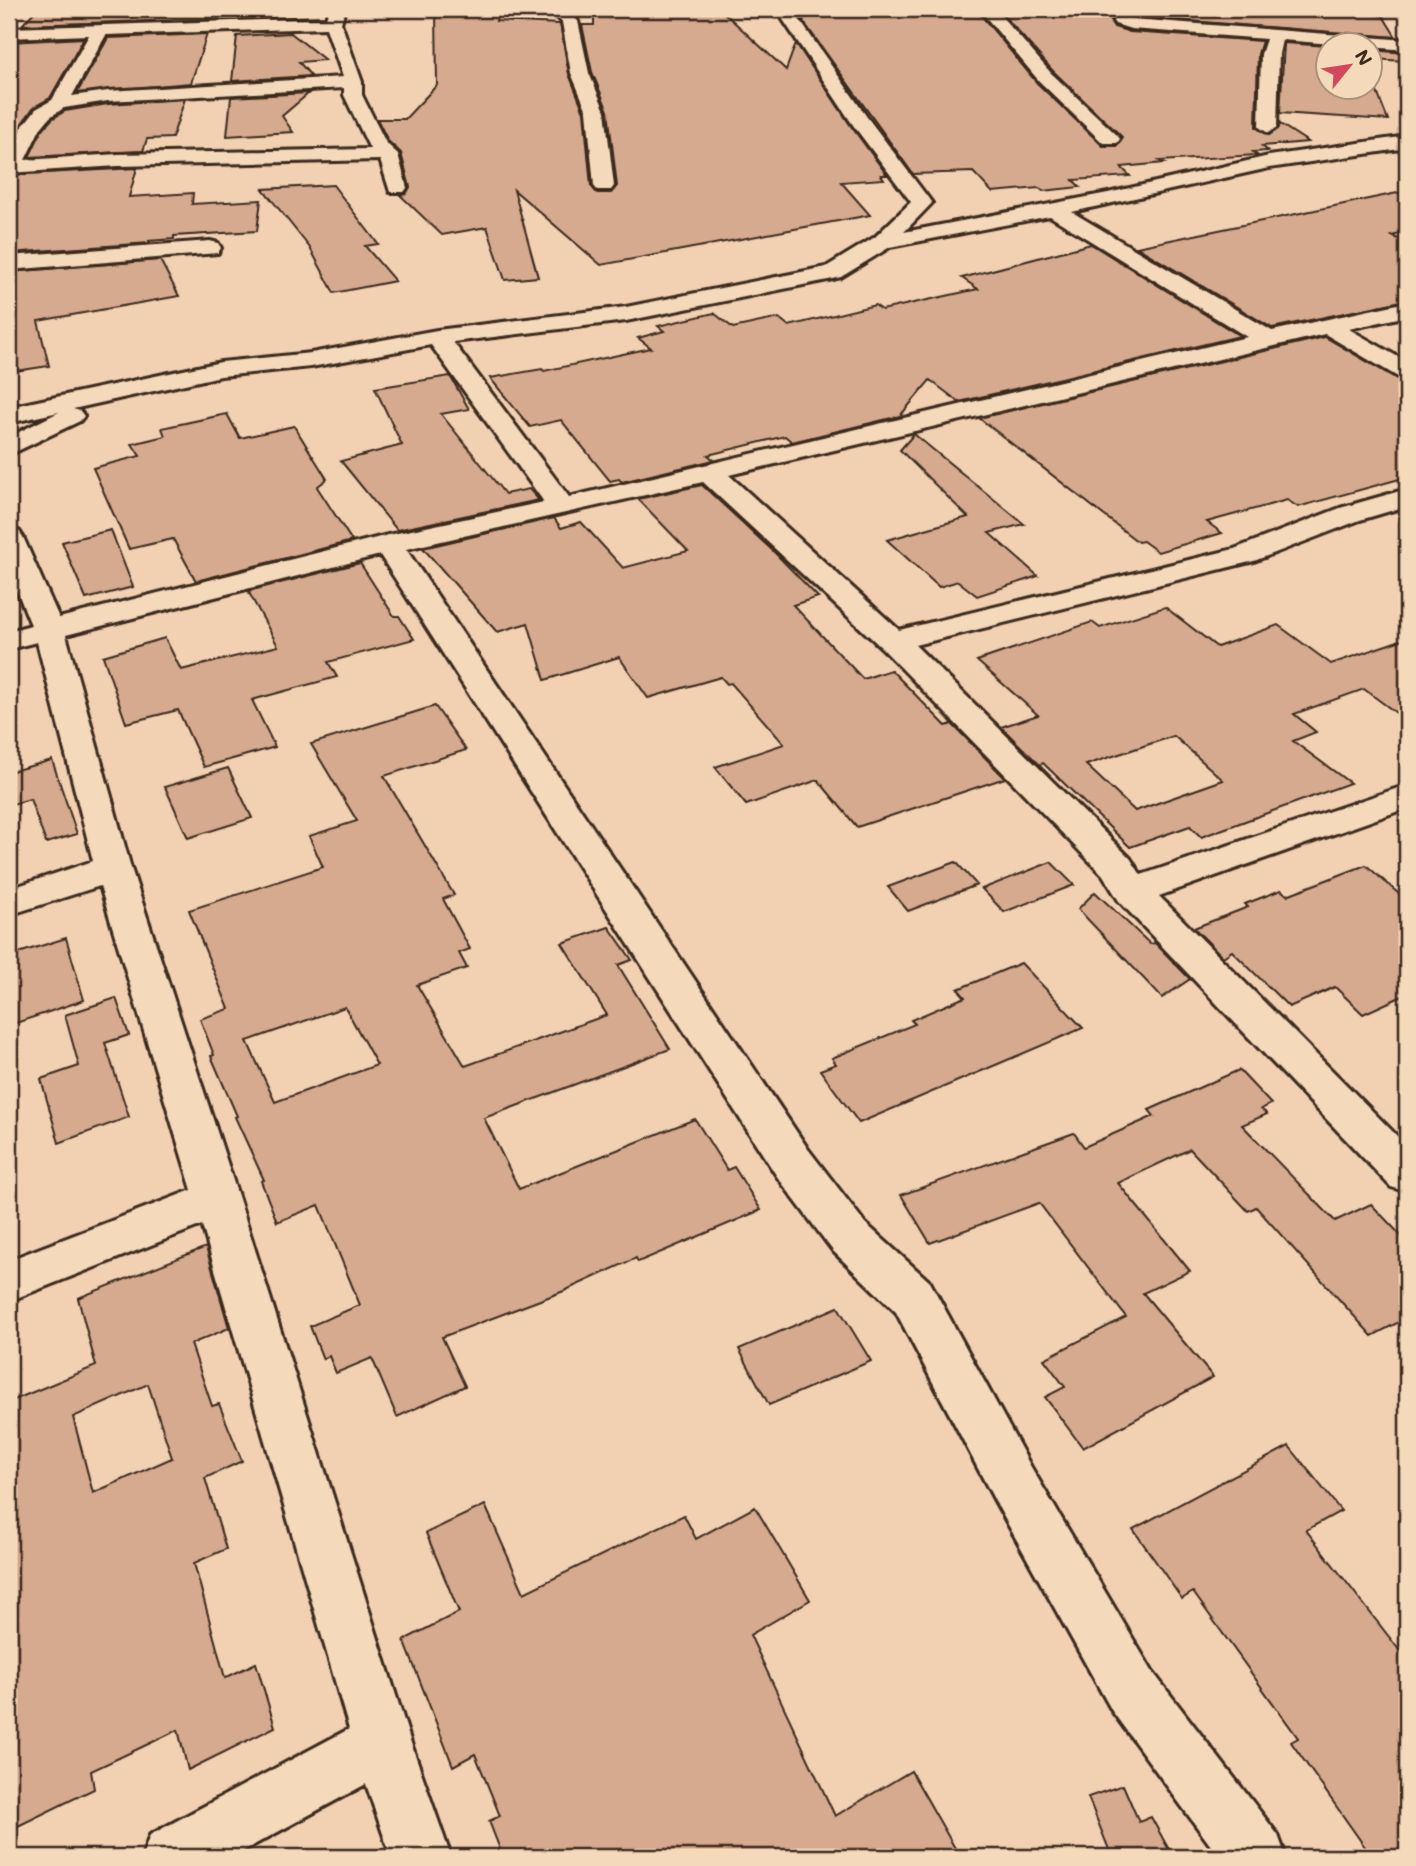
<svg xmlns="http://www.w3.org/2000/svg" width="1416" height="1866" font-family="Mali,sans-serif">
<rect width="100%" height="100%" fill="#f2d1b3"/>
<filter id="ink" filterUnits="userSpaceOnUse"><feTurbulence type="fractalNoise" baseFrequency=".0143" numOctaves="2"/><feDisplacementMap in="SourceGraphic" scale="14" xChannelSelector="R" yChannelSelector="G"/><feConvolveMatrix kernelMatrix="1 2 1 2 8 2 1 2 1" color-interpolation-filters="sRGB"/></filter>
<g filter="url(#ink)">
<!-- building -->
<g fill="#d6aa8e" stroke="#3b2a1e" stroke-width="2" fill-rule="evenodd">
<path d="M37,9h179l-3,10 -191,6z"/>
<path d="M436,9h63l-3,12 64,3 9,50 15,38 7,74 6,7h14l6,-7 -9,-75 -16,-39 -10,-47h12v-16h126l66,61 10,-27 55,83 36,49h-6l3,4 -43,3 29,33 -269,50 -87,-75 24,87 -33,3 -18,-53 -45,8 -42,-40 6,-1 4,-7 -9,-34 -13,-12 -11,-22h28l32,-34z"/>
<path d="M808,9h168l61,74 66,63h14l5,-9 -69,-66 -55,-62h124l-11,13 3,5 16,5 132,9 -4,13 -2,73 13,8 9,-6 2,-5 28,18 -46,4 6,5 -15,1 4,3 -97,6 4,2 -43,4 9,9 -57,4 7,7 -37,4 -4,-3 -47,4 -19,-20 -60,2 -110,-153z"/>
<path d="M1146,9h224l-1,4 14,3 13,21 -257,-20z"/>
<path d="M291,33l34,27 -26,2 12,14 -79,5 5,-45z"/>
<path d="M207,34l-16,49 -114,10 31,-55z"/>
<path d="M84,38l-34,60 -16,9 -14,19 -11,22v-106z"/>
<path d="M1284,43l44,3v42h42v-14l18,46 -108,-7z"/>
<path d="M1370,50l36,3 1,8 -37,-2z"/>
<path d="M309,93l-27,23 11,16 -66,4 4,-39z"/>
<path d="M185,99l-13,39 -25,1 -4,12 -114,6 13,-27 10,-11 13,-8 43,-7z"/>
<path d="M137,168l-8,29 64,-4 -1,11 69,-4 -4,31 -83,5v3l-25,2 1,2 -141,10v-78z"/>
<path d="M333,185l45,59 -13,2 30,35 -61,12 -24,-45 -47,-59z"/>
<path d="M1407,191v41l-15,4 15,7v57l-135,28 -135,-81z"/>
<path d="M1091,244l149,92 -281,66 -29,-22 -30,36 -108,26 -7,-6 -77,19 6,5 -92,22 -3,-3 -9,2 -49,-61 -31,7 -40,-49 52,-9 2,2 107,-23 -13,-10 26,-7 -6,-5 56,-13 19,15 46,-10 10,8 86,-21 7,5 96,-21 -16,-11z"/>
<path d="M160,260l19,36 -141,25 11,45 -40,6v-100z"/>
<path d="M1325,337l72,42 10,2v96l-109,30 -11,-7 -80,22 15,11 -64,19 -15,-11 -5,1 -159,-124z"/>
<path d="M450,376l19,33 -28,5 64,80 24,-5 10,11 -142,30 -56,-69 61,-16 -27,-57z"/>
<path d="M227,414l13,24 54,-12 33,53 -10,8 35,54 -156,40 -23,-42 -44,10 -36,-81 47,-12 -8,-12 33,-8 -3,-8z"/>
<path d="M914,434l110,90 -35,9 49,43 -61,20 -19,-15 -19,6 -52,-47 81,-23 -68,-67z"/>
<path d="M702,485l71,66 45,46 -25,8 70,74 28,-9 55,56 6,-2 53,54 -148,49 -39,-47 -72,25 -31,-38 69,-23 -53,-61 -4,1 -6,-7 -73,21 -29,-41 -74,23 -17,-57 -31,9 -74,-84 131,-30 7,10 20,-6 42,46 65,-17 -50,-52z"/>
<path d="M111,530l22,57 -47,12 -24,-57z"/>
<path d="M360,563l34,53h5l15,23 -86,23 9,15 -85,23 23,47 -71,20 -26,-57 -52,13 -23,-67 62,-18 16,32 97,-24 -30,-55z"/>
<path d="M1165,607l52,40 61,-22 53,39 76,-26v83l-43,-32 -70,25 22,18 -23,9 57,42 -149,54 -11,-11 -60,21 -87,-84 -3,2 -39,-38 37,-12 -61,-54 115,-39 8,6zM1174,736l49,44 -88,31 -49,-46z"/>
<path d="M435,706l31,44 -82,26 70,119 -11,4 27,50 -11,4 8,15 -50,17 48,81 142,-51 -45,-72 47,-16 23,33 -14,5 52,84 -186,69 35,71 176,-70 32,51 7,-3 27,43 -123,52 -2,-4 -72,33 -122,46 23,49 -68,31 -25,-59 -36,15 -7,-17 -6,3 -13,-33 50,-21 -41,-100 -42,17 -16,-41 3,-1 -29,-63 2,-1 -26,-60 3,-1 -14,-36 29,-10 -40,-99 134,-43 -14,-31 48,-15 -46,-77zM345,1007l32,58 -102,37 -28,-61z"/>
<path d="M52,760l25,74 -31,9 -16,-44 -21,6v-33z"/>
<path d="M228,768l24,50 -64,20 -23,-51z"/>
<path d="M956,862l21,23 -69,26 -20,-24z"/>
<path d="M1051,862l23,23 -70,27 -22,-23z"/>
<path d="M1366,865l41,36v93l-44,20 -28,-27 -46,20 -57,-56 -9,6 -29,-29 54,-21 -3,-3 36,-14 6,5z"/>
<path d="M1095,892l55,52 5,-1 35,36 -28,19 -84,-89z"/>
<path d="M66,938l18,62 -71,24 -4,-17v-51z"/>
<path d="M1021,963l62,65 -224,95 -39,-53 16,-6 -4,-6 83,-34 -4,-4 54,-23 -7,-8z"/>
<path d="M116,998l13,37 -24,8 24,74 -70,26 -18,-64 38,-13 -14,-51z"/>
<path d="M1239,1070l32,34 -10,5 6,5 -25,11 93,96 36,-17 36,38v76l-35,18 -116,-129 -8,4 -58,-62 -72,34 72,88 -47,22 70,84 -130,71 -38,-51 20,-10 -21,-28 82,-42 -87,-114 -109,40 -29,-48 173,-62 10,14 70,-31 -5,-6z"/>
<path d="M206,1247l23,81 -38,16 21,62 7,-2 23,57 -37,17 21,71 -32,14 31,115 31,-15 19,64 -87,43 -10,-40 -87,41 3,18 -76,37 -9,-48v-376l87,-36 -18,-68zM148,1384l24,74 -79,35 -20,-76z"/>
<path d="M838,1307l33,54 -102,44 -30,-56z"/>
<path d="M1289,1446l52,65 -35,19 101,130v197h-35l-81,-115 7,-4 -105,-146 -11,7 -49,-70z"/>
<path d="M485,1505l39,88 160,-78 12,24 59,-32 55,93 -60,35 85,181 76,-45 49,86h-457l-14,-36 11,-5 -25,-62 -22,12 -49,-126 55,-28 -33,-79z"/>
<path d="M1123,1785l16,37 12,-5 22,40h-61l-24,-60z"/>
</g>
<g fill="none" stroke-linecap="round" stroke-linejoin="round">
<!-- street casing -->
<g stroke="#3b2a1e" stroke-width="6">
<g id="street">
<path d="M329,9h16l-4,14 21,59v13l24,48 12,11 9,34 -3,4h-14l-10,-32 -262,6 -109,7v-20l13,-26 14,-18 16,-9 37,-65 -80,3v-10l317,-10zM326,28l17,49 -235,14 -36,5 34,-61zM344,88v7l26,54 -252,5 -93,6 15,-31 10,-12 14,-9 44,-7z"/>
<path d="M549,9h17l12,12 11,52 16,38 9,75 -3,4h-14l-3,-4 -7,-75 -16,-38 -9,-51z"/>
<path d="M776,9h16l75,108 65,86 -28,29 204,-39 161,-37 138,-20v12l-138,20 -197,44 200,119 135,-29v14l-58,13 58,33v17l-9,-2 -73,-43 -596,141 170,155 335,-81 106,-41 67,-19v17l-47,14 -106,41 -339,84 215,213 11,17 266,-90v23l-248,88 248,250v46l-16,-5 -272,-286 -16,-26 -221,-227 -179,-166 -297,67 402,600 57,74 65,59 101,185 121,204 126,164 8,22h-67l-107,-146 -117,-210 -99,-189 -63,-61 -57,-76 -396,-620 -314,80 65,233 108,331 172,544 40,114h-60l-25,-73 -134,73h-90l8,-22 199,-106 -147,-504 -193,76v-41l183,-70 -92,-304 -91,29v-26l84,-28 -56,-219 -28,7v-18l22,-6 -22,-54v-43l10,3 4,6 36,81 329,-83 156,-33 -113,-157 -120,22 -90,9 -148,33 7,2 4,5 -4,5 -71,34v-18l50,-25 -50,11v-16l212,-45 90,-9 126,-23 189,-23 200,-40 49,-30 36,-35 -58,-77zM1050,216l197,121 -678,160 -116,-155 173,-21 207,-42 8,-2 49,-30z"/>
<path d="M979,9h16l56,64 66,62 3,4 -3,4h-14l-64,-62z"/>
<path d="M1126,9h18l-11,10 274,21v10l-125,-10 -3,14 -2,73 -9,6 -9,-6 2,-73 5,-15 -135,-10 -16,-5 -2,-3z"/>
<path d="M210,241l8,2 3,5 -3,5 -209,17v-14z"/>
</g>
</g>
<!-- street -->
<use href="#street" fill="#f4d9bb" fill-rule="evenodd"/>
</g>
</g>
<!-- margin -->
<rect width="1416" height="1866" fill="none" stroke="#f4d9bb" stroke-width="35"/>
<rect x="18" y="18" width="1381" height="1831" fill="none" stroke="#3b2a1e" stroke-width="2.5" filter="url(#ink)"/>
<!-- north arrow -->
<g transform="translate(1349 66) rotate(60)"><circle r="33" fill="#f4d9bb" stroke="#aa937c" stroke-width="2"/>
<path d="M0-5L12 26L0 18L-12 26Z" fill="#d1495b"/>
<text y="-10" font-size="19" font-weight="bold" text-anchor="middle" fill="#3b2a1e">N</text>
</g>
</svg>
